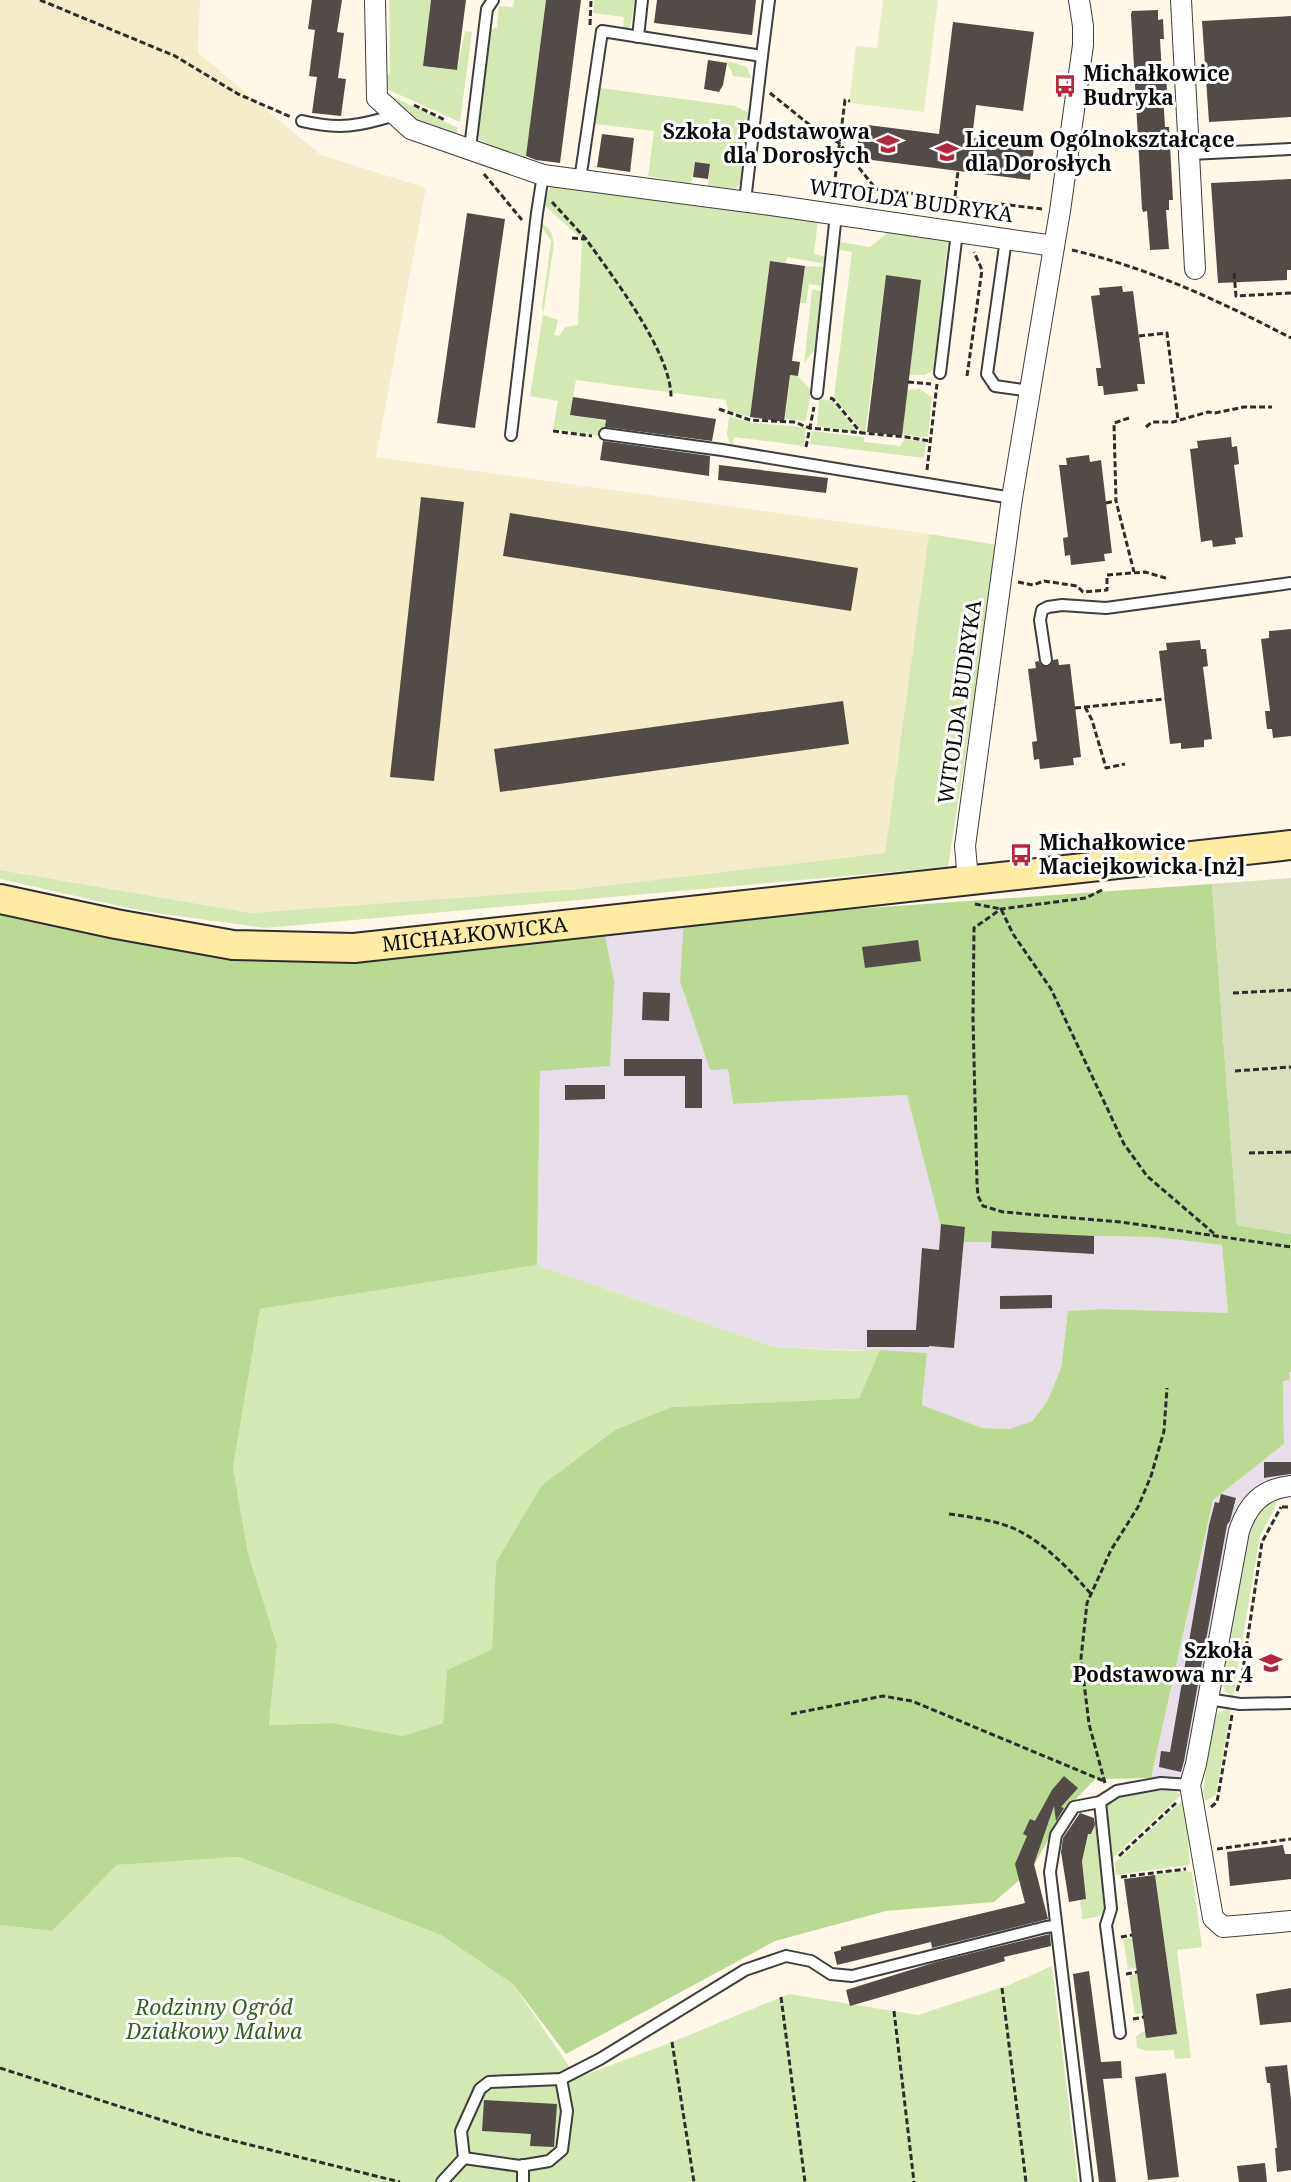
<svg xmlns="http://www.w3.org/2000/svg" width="1291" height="2182" font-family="'Noto Serif',serif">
<rect width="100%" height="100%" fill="#fff8e9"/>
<!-- industrial -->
<g fill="#e8deea">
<path d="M684,921l44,148 5,35 174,-9 39,147h88l61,-6 59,1 68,8 6,69 -126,-5 -34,2 -7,57 -14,34 -15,19 -22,8 -28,-1 -60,-23 5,-52 -153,-6 -237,-82 3,-194 63,-145z"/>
<path d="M1289,1372h2v111l-24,1 -81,293 -35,1 62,-278 71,-56 -1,-64z"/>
</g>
<!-- farmland -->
<path fill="#f4ecca" d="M0,0h200l-2,53 123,102 105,33 -50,269 553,77 -44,319 -308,36 -326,24 -251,-43z"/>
<!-- green -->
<g fill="#d4e8b3">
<path d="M389,0h42l-8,66 34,4 8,-39 7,1 -12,90 -80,-36v-11l10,-1z"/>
<path d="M514,0h32l-20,159 -47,-19 -4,-15 12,-93 10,-5 2,-21 14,1z"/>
<path d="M594,0h41l-5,27 -7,3 1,-13 -31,-4z"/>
<path d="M729,61l18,6 4,11 -18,-2 -2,-6 -3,-4z"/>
<path d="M600,88l135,18 14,7 -8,70 -7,7 -26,-3 2,-23 -14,-2 -5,22 -43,-8 6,-45 -59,-7z"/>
<path d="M383,92l75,36 -2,6 -9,1 -38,-15z"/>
<path d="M568,184l250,35 -4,35 13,3 -1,7 -39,-7 -1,6 -16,-2 -20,156 -22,-7 -2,-10 -150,-20 -6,35 37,6 -4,15 -50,-7 5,-28 -28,-5 13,-81 -1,-8 9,-66 -11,-17c11,3 12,10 14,20l-11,71 15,5 -4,15 5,1 6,-9 13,-2 4,-86 -38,-34v-4l7,-14z"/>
<path d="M893,228l55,10 -14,131 -9,6h-16l12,-95 -35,-5 -21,160 -31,-38 18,-145 -13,-2 1,-8 30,5z"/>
<path d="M805,266l20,1 -1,19 -15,-2 -3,19h-6z"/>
<path d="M812,290l11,1 -7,57 -12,15z"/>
<path d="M790,375l8,1 13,14 -5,31 -21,-2z"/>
<path d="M920,389l12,8 -4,39 -6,1 -20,-3 5,-44z"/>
<path d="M819,399l14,2 24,31 -40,-6z"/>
<path d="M729,416l24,7 53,4 -2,19 -70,-9 -2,11 -5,-13z"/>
<path d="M812,431l52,6v5l36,4 5,-7 21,3 -2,16 -114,-14z"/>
<path d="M929,534l69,11 -50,322 -683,61 -123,-17 -142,-32v-9l251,43 326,-24 308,-36z"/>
<path d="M537,1265l237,82 82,4 24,-1 -21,48 -188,9 -56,23 -74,56 -45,76 -4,87 -45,21 -4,53 -40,13 -70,-13 -64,2 8,-80 -29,-92 -15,-86 27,-158z"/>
<path d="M1277,1496c0,15 -11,26 -17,40l-27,161 -8,-6 -4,-10 25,-153 8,-15z"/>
<path d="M1231,1707l-15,88 -11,6 -2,-10 11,-72 4,-6z"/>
<path d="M1165,1790h8l8,5 -72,66 -3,-56 7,-9z"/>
<path d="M1184,1799l6,64 -2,2 -72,10 -1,-12z"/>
<path d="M1097,1819l9,88c-5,11 -11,10 -22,12h-2l-2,-18 6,-2 -4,-38 4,-28 6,1z"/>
<path d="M239,1857l202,78 72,49 64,94 95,-36 117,-48 129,21 91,-30 43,-19 26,216h-1078v-257l52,6 65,-66z"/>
<path d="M1183,1871l9,1 10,75 -25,3 14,108 -16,1 -1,-9 -27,1 -10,-3 -1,-12 10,-6 31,3 -22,-158z"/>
<path d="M1133,1938l4,30 -9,1 -5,-30z"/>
<path d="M1138,1974l5,39 -8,1 -6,-38z"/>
</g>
<!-- forest -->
<path fill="#bad993" d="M1212,884l25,341 54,9v138h-2v8l-6,1 1,63 -71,56 -62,278 -56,1 -33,35 -30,55 -38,33 -108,9 -111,30 -209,113 -53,-70 -72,-49 -202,-78 -122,8 -65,66 -52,-6v-1013l194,41 93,8 91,-3 225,-32 11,55 -4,85 -70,5 -3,194 -277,44 -27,158 15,86 29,92 -8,80 64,-2 70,13 40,-13 4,-53 45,-21 4,-87 45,-76 74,-56 56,-23 188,-9 21,-48 47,3 -5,52 60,23 28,1 22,-8 15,-19 14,-34 7,-57 34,-2 126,4 -6,-68 -68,-8 -59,-1 -61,6h-89l-38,-147 -174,9 -5,-35 -18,1 -30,-89 4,-60z"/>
<!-- cemetery -->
<path fill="#d7dfbc" d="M1291,878v356l-54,-9 -25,-341z"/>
<!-- pitch -->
<path fill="#e5efc5" d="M883,0h55l-14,112 -75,-9 7,-57 21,2z"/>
<!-- building -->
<g fill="#534b47">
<path d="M312,0h30l-5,32 7,1 -6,45 8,1 -5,37 -29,-3 5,-36 -8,-1 6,-46 -7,-1z"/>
<path d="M431,0h35l-9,70 -34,-4z"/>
<path d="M546,0h35l-21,163 -24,-3 -10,-4z"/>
<path d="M657,0h99l-4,35 -98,-12z"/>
<path d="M1158,10v10l5,-1 1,20h-4l2,34h4l1,19 -4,1 2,34h4l4,73h-4v10h-3l3,39 -19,1 -3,-39 -4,1 -1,-3 -11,-195 1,-3z"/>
<path d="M1291,16v101l-82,5 -7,-101z"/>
<path d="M953,22l81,10 -11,79 -47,-6 -4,33 62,8 -4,34 -174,-22 4,-34 79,10z"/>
<path d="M708,60l19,3 -4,22 -4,7 -15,-3z"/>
<path d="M602,134l32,4 -4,34 -33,-5z"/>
<path d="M695,162l15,2 -2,15 -15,-2z"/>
<path d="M1291,179v91h-4v10l-69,3 -7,-100z"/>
<path d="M467,213l38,6 -30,209 -38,-5z"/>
<path d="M770,261l35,5 -13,95 8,1 -2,14 -8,-1 -6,47 -34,-5z"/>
<path d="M886,275l35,5 -19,156 -35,-4z"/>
<path d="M1122,286l1,6 10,-1 12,93h-8l1,7 -34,4 -1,-9h-5l-2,-18h5l-10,-72 9,-1 -1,-7z"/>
<path d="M573,397l143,22 -4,22 -107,-14 1,-7 -36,-5z"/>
<path d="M1231,437l1,10 5,-1 2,18 -5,1 9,72 -8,1 1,6 -23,3 -1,-7 -11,2 -11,-93 8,-1 -1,-7z"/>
<path d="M603,441l107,15 -1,20 -109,-16z"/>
<path d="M1089,455l1,7 11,-2 11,93 -8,1 1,7 -34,4 -1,-10 -5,1 -2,-18 5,-1 -9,-72h8l-1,-7z"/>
<path d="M719,465l109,13 -2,15 -108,-13z"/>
<path d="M421,497l43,5 -30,279 -44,-4z"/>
<path d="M510,513l348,55 -7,43 -348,-55z"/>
<path d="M1291,629v107l-18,2 -1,-9h-5l-1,-8 -1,-10h5l-9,-72 8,-1v-7z"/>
<path d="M1200,640l1,9h5l1,9 1,8 -5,1 9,72 -8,1v7l-23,2v-6l-11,1 -11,-93 8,-1 -1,-7z"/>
<path d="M1058,659l1,6 11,-1 11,93 -8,1 1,7 -34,4 -1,-10 -5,1 -2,-18 5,-1 -9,-72 8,-1 -1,-6 4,-1 2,4 6,2 4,-2 2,-5z"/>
<path d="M843,701l6,43 -349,48 -6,-43z"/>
<path d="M918,940l3,21 -56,7 -3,-21z"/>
<path d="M643,992l27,1 -1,28 -27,-1z"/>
<path d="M624,1059h78v49h-17v-32h-61z"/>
<path d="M565,1085h40v14l-40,1z"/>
<path d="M941,1224l24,3 -11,121 -25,-2v1h-62v-17h49l6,-82 17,2z"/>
<path d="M992,1231l102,5v18l-103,-6z"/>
<path d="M1052,1295v13l-52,1v-13z"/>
<path d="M1264,1462h27v12l-27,4z"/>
<path d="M1221,1494l15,4 -6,23 -3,4 -43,236 -3,11 -22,-5 2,-16 9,1 39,-227 6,-23 4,1z"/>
<path d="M1064,1776l14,12 -17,19 3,1 -8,13 -2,-15 -20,58 14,55 -116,29 -1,-6 -94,23 -3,-13 7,-2v-3l184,-44 -10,-39 12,-28 -4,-2 7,-15 5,2 17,-31z"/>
<path d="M1080,1813l14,5 1,7 -4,9h-3l-6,27 4,38 -17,3 -8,-50 2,-14z"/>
<path d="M1283,1845l2,9h6v25l-61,7 -3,-34z"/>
<path d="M1155,1875l22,159 -31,4 -22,-159z"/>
<path d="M1050,1934l1,12 -47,11 1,4 -155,45 -4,-16 90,-28z"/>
<path d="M1089,1971l12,91 20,-1 1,17 -19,1 13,103h-17l-26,-208z"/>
<path d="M1291,1988v34l-31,3 -4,-31z"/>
<path d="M1287,2065l4,35v70l-14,2 -2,-24h2l-7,-65h-3l-2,-16z"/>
<path d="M1166,2073l13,104 -31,3 -13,-103z"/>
<path d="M484,2100l73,4 -3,43 -24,-1 1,-12 -49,-3z"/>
<path d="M1265,2163l2,19h-28l-2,-16z"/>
</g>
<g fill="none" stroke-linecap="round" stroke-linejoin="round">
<!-- lane casing -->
<g stroke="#3e3e3e" stroke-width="14">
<g id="lane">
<path d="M638,37l4,-37"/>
<path d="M302,121c37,9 58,5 93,-6"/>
<path d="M470,148l17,-139 6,-9"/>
<path d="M1190,154l101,-5"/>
<path d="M580,180l22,-149 160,25 7,-56"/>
<path d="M745,201l17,-145"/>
<path d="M1006,239l-19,135 8,12 35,5"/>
<path d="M940,373l17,-141"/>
<path d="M817,393l19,-179"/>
<path d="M605,434l117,16 290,48"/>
<path d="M511,435l26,-222 6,-38"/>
<path d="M1046,660l-6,-40 2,-10 6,-3 14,-2 44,3 185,-25"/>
<path d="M1208,1699l32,5 51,-1"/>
<path d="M1120,2033l-14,-108 5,-16 -11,-107 17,-11 44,-8 29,2"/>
<path d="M464,2158l56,8 29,-5 13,-11 5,-39 -6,-32"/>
<path d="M523,2165v17"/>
<path d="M442,2182l22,-24 -3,-27 19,-42 9,-7 72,-3 39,-20 145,-89 41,-14 25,5 20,13 21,2 194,-49 9,-1"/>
<path d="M1087,2182l-37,-310 6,-37 18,-28 26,-5"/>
</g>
</g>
<!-- street casing -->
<g stroke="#3e3e3e" stroke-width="22">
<g id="street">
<path d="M375,0l2,98 34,31 132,46 228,30 283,41"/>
<path d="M1181,0l14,269"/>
<path d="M968,880l-3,-34 47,-348 48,-287 23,-166v-19l-4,-26"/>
<path d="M1291,1486c-29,3 -43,18 -52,45l-43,233 -6,21 23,133 10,9 68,-6"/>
</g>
</g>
<!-- secondary casing -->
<g stroke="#2d2d2d" stroke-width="32">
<g id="secondary">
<path id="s1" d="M0,899l116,25 117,21 121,3 937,-103"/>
</g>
</g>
<!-- path -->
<g stroke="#2d2d2d" stroke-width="3" stroke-dasharray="6 3" stroke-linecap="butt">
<path d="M40,0l135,56 63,38 53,23"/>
<path d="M590,25l1,-25"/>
<path d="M770,93l46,37 23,13 37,46 166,20"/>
<path d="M414,105l31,15"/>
<path d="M484,174l38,46"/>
<path d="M833,195l12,-95 5,1"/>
<path d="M552,202l34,37"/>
<path d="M953,214l5,-43"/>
<path d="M572,238l14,1c26,37 86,114 85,159"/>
<path d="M1072,250c77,18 150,52 219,88"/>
<path d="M1234,273l2,23 55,-3"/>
<path d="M1139,336l28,-3 11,87"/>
<path d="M967,376l15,-106 -8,-18"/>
<path d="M908,382l23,2"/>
<path d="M830,398l3,1 28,34"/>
<path d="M719,409l31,11 44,2 16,6 96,9 24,4"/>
<path d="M1129,418l-15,5 2,78 18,71"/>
<path d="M1146,427l6,-5h21l35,-10 7,1 29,-6h28"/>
<path d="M553,431l39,5"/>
<path d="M806,447l8,-40"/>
<path d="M927,470l10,-86"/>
<path d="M1106,503l10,-2"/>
<path d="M1018,582l15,3 11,-4 33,5 6,6 24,-2v-15l38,-3 24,7"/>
<path d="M1085,707l7,13 14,48 19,-4"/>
<path d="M1075,708l90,-9"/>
<path d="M1102,890l-16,8 -85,11 -27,19 -1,90 4,165 1,13 5,10 20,6 118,10 170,25"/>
<path d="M975,904l26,5 12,25 38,55 73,155 23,32 71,61"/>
<path d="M1233,993l58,-3"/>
<path d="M1235,1071l56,-4"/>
<path d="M1249,1153l42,-1"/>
<path d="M1282,1507h9"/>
<path d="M949,1514c22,3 44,6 64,14 31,14 56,41 78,66"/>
<path d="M1237,1691l5,-15 20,-134 19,-35"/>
<path d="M791,1714l92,-18 29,5 192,80"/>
<path d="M1105,1783l-16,-59 -8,-66 6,-55 24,-53 27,-43 13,-31 13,-45 3,-43"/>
<path d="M1211,1807l6,-5 15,-87"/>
<path d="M1217,1849l74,-10"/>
<path d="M1119,1856l57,-53"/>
<path d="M1121,1877l65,-8"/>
<path d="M1121,1937l11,-2"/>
<path d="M1126,1974l11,-2"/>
<path d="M1002,1988l24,194"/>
<path d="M781,1997l24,185"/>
<path d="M894,2011l20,171"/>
<path d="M1133,2019l11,-2"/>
<path d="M672,2042l22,140"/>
<path d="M0,2068l202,65 198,49"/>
</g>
<!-- lane -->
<use href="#lane" stroke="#fff" stroke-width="10"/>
<!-- street -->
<use href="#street" stroke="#fff" stroke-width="20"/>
<!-- secondary -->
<use href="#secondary" stroke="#ffeba4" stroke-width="28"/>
</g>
<!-- icons -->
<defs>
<g id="bus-bare" transform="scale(1.8)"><path d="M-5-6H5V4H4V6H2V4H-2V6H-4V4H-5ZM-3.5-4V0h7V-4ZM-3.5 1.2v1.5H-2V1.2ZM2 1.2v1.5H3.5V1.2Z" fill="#ba243b" stroke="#fff" stroke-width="2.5" paint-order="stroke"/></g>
<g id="school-bare" transform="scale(1.8)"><path d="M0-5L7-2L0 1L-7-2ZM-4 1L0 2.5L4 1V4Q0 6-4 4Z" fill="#ba243b" stroke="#fff" stroke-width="2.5" paint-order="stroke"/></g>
</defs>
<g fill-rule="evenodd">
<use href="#bus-bare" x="1065" y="86"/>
<use href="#school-bare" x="888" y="144"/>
<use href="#school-bare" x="947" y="152"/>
<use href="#bus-bare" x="1021" y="855"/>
<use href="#school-bare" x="1271" y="1663"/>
</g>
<g text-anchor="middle" stroke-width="6" stroke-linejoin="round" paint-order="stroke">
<!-- poi labels -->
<g font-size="21" font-weight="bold" fill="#0b0b0b" stroke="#fff" text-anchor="start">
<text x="1083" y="81">Michałkowice<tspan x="1083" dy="24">Budryka</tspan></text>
<text x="870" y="139" text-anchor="end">Szkoła Podstawowa<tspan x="870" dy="24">dla Dorosłych</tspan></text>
<text x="965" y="147">Liceum Ogólnokształcące<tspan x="965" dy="24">dla Dorosłych</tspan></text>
<text x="1039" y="850">Michałkowice<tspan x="1039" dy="24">Maciejkowicka [nż]</tspan></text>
<text x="1253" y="1658" text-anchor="end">Szkoła<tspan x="1253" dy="24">Podstawowa nr 4</tspan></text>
</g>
<!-- street labels -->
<g font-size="21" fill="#0b0b0b" stroke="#fff">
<text transform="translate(911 201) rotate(8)" y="7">WITOLDA BUDRYKA</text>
<text transform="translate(960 702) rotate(-82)" y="7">WITOLDA BUDRYKA</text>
<text dy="7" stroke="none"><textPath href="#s1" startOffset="480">MICHAŁKOWICKA</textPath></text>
</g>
<!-- park labels -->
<g font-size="21" font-style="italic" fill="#32621c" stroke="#fff">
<text x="214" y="2015">Rodzinny Ogród<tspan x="214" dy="24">Działkowy Malwa</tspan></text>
</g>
</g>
</svg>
